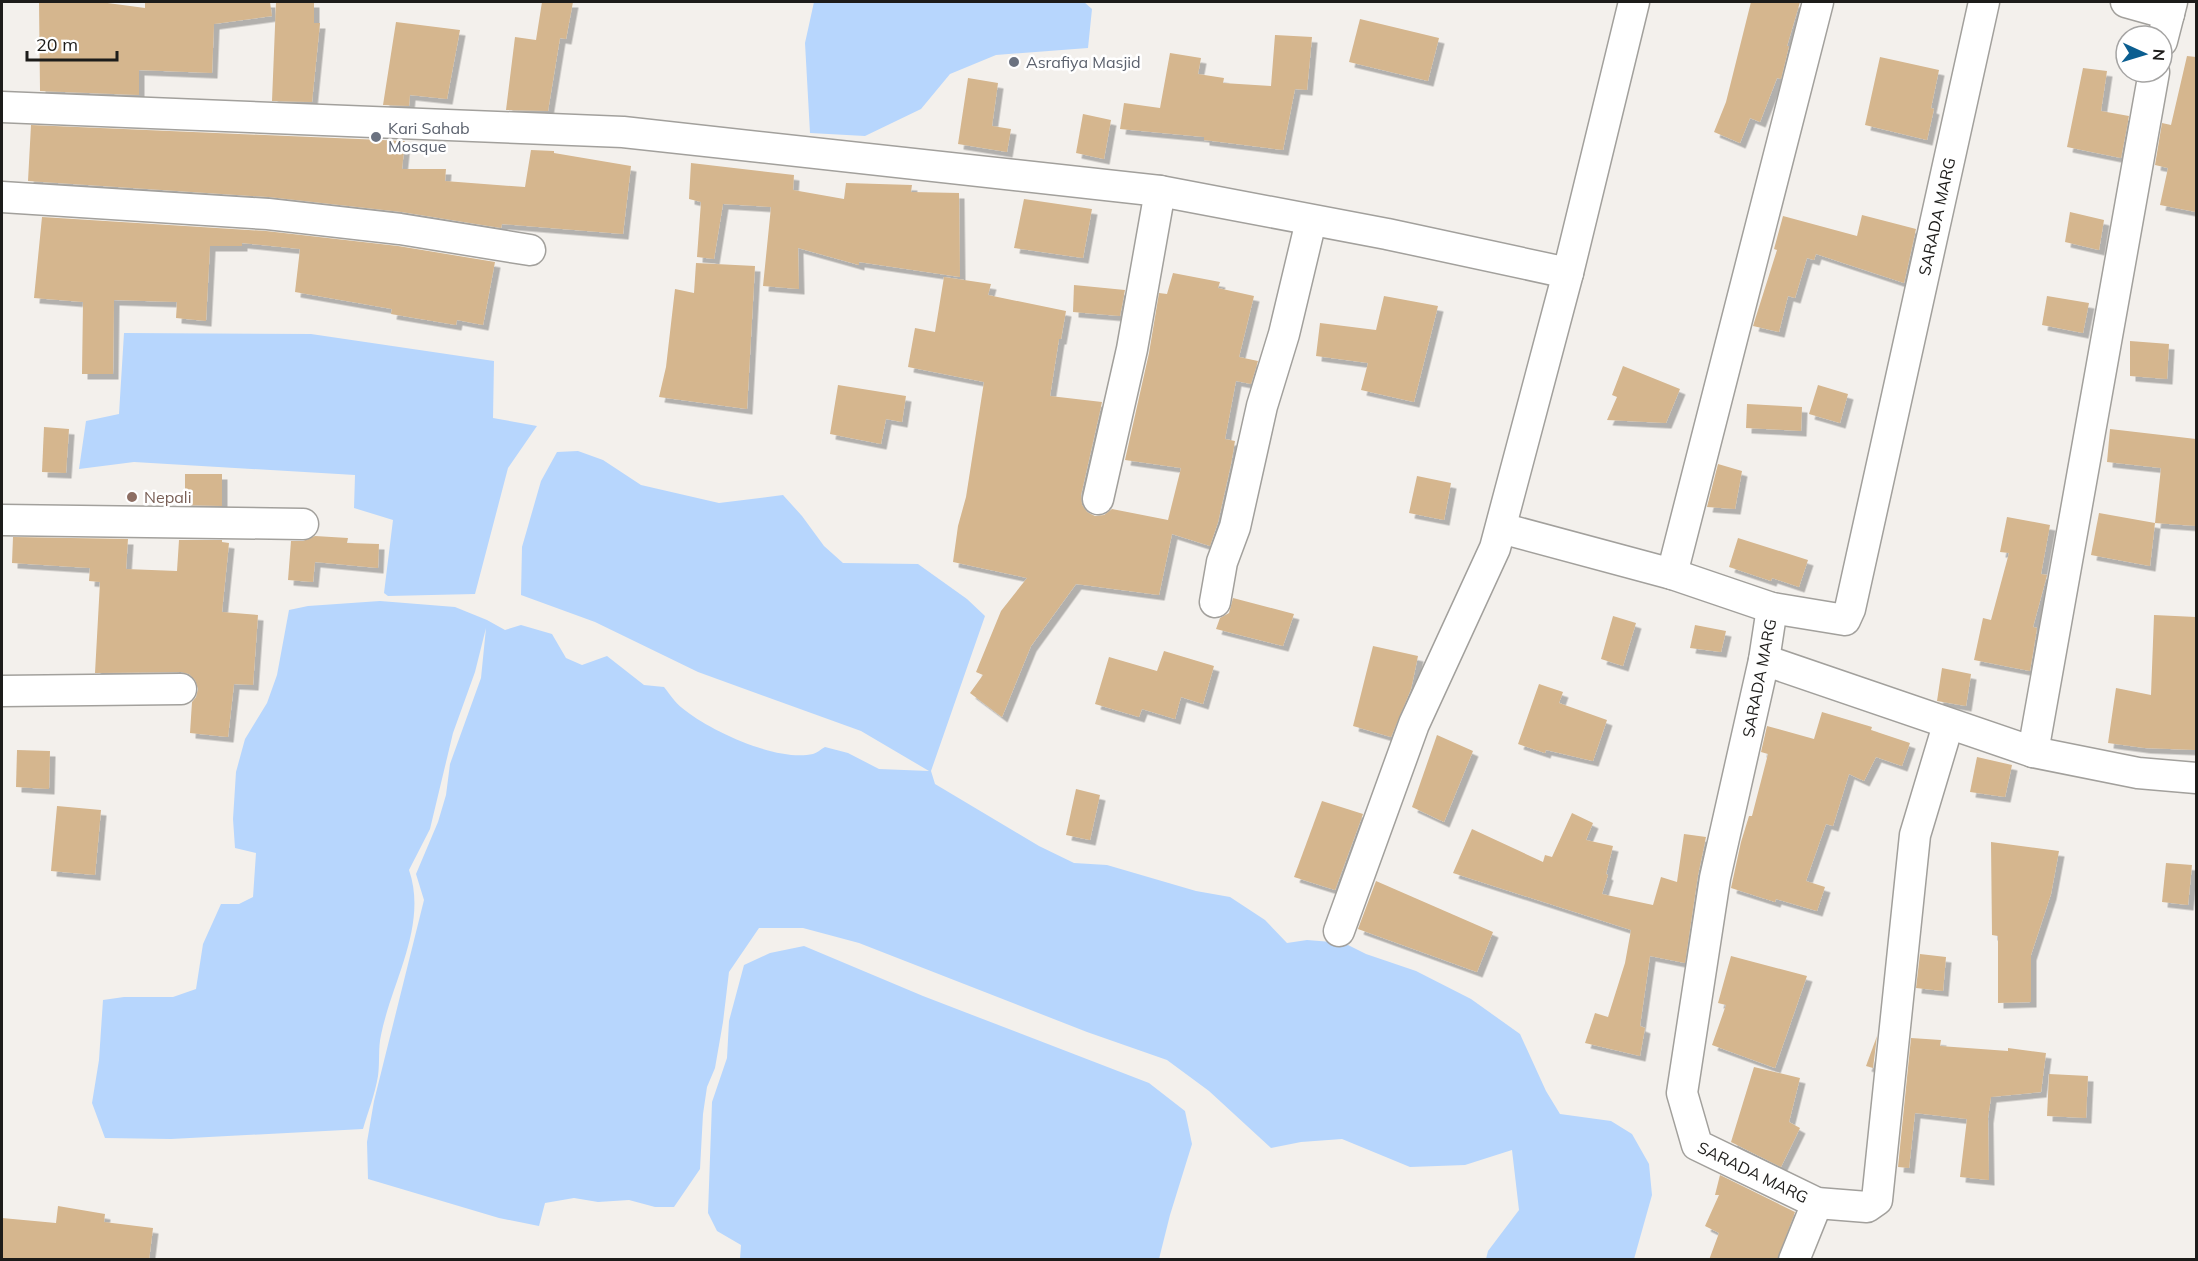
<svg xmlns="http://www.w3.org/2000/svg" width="2198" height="1261" font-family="Mulish,sans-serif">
<defs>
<filter id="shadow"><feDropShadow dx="5.5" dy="5.5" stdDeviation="0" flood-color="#0004"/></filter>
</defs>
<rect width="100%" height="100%" fill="#f3f0ec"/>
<!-- water -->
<g fill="#b7d6fd">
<path d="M814,2h270l8,7 -4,39 -92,7 -46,19 -29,35 -56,27 -55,-3 -5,-90z"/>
<path d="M124,333l187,1 183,27 -1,57 44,8 -29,42 -33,126 -87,2 -4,-3 9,-73 -39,-12 1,-33 -221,-13 -55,7 7,-48 33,-7z"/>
<path d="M578,451l25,9 38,25 78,18 64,-8 19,21 22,30 19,17 75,1 49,35 18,17 -54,155 4,13 104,62 35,17 33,2 89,26 34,6 35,23 22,23 20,-3 37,3 22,11 50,17 55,28 49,35 26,57 14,23 51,7 21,13 17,30 3,31 -18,64h-148l2,-8 31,-41 -7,-60 -47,15 -55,2 -68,-28 -41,3 -30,6 -62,-57 -42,-31 -80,-28 -228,-89 -56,-15h-44l-30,44 -6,50 -8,46 -8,19 -4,27 -3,55 -26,38h-19l-26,-7 -31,2 -24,-4 -29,5 -6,23 -40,-8 -131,-39 -1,-37 7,-41 50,-201 -8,-26 22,-52 8,-27 4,-31 31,-86 5,-50 -11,44 -22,61 -23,96 -21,41c19,55 -17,111 -28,165 -3,13 -1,27 -3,41 -3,18 -10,36 -15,53l-192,10 -66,-1 -13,-35 7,-43 4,-60 21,-3h49l23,-8 7,-45 18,-40h18l14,-7 3,-44 -21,-5 -2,-29 3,-47 9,-33 22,-36 10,-28 12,-65 19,-4 72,-5 75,6 32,13 18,10 16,-5 31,9 14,24 16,7 25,-9 37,29 20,2c7,9 13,18 22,24 27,21 92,51 127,43 4,-1 8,-5 12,-7l23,6 31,16 50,2 -68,-40 -163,-59 -103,-50 -74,-27 1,-48 19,-66 16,-29z"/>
<path d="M804,946l119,50 226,87 36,28 7,33 -22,71 -11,44h-419l1,-14 -24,-14 -9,-18 4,-111 15,-44 2,-37 15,-56 26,-12z"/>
</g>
<!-- building -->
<g fill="#d5b68e" filter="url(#shadow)">
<path d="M39,2h61l45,6v-6h125l2,14 -58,8 -2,49 -73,-3v25l-99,-4z"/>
<path d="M276,2h38v21h6l-8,79 -40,-1z"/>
<path d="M542,2h31l-7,37 -6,-1 -12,73 -42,-1 9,-73 21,3z"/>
<path d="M1751,2h49l-13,44h2l-8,33 -4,-1 -17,44 -10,-4 -10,25 -26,-11 12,-30z"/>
<path d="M1360,19l79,19 -11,43 -79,-19z"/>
<path d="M396,22l64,8 -13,69 -37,-4 -1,11 -26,-1z"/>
<path d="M1275,35l37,2 -5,53 -12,-1 -12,61 -79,-10v-3l-84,-8 4,-26 36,5 10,-55 31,5 -3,16 26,4 -1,5 48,3z"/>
<path d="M2187,56l9,1v155l-36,-7 8,-37 -13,-3 7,-42 9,2z"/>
<path d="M1880,57l59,13 -8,38 3,1 -7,31 -62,-15z"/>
<path d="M2083,68l24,3 -6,40 28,5 -8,42 -54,-11z"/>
<path d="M968,78l30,5 -6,43 19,3 -4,23 -49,-8z"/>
<path d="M1083,114l28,6 -7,39 -28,-6z"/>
<path d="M31,125l374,16 -3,28h44l-1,12 80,6 6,-37 23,1v2l77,13 -8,68 -121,-10 -1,4 -99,-16 -133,-15 -241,-16z"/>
<path d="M691,163l103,12 -1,15 51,9 2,-16 66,2 -1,7 48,1 1,84 -101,-15v3l-61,-17 1,41 -36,-3 8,-79 -48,-3 -9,55 -17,-2 4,-55 -12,-3z"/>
<path d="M1024,199l68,10 -9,49 -69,-10z"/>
<path d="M2070,212l34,8 -5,30 -34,-8z"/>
<path d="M1862,215l54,14 -12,54 -88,-29 -2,6 -7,-2 -12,40 -7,-2 -9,36 -26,-6 24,-76 -3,-1 9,-33 74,20z"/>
<path d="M42,217l224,14 132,15 97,16 -12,63 -26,-5 -1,5 -65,-11 1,-5 -97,-17 5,-43 -58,-6v3h-32l-4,75 -30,-3 1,-16 -63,-2 -1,74h-31l1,-72 -49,-4z"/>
<path d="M696,263l59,3 -8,143 -88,-12 7,-30 9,-78 19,4z"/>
<path d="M1173,273l47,9 -2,6 36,8 -15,61 19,4 -7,23 -15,-3 -11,58 10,2 -4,23 -13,58 -8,24 -38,-12 -13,61 -83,-11 -45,62 -29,71 -32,-24 13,-18 -7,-3 25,-61 26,-33 -74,-16 5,-36 8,-29 18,-115 -76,-15 7,-39 20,4 9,-55 47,7 -3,11 78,16 -5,28h-2l-9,57 52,6 -21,93 1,10 5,7 8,4 9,-1 8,-6 56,11 13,-52 -56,-8 24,-107 10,-60 8,1z"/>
<path d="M1074,285l51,5 -5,26 -47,-4z"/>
<path d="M1384,296l54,10 -24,96 -53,-12 7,-27 -52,-7 4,-33 56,7z"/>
<path d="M2047,296l42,7 -6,30 -41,-8z"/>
<path d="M2130,341l39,3 -2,35 -37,-3z"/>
<path d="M1623,366l57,23 -14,34 -59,-3 10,-23 -5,-2z"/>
<path d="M838,385l68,11 -4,26 -16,-3 -5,25 -51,-10z"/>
<path d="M1818,385l30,9 -8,29 -31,-9z"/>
<path d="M1747,404l55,3 -1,24 -55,-3z"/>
<path d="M44,427l25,2 -3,44 -24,-1z"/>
<path d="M2110,429l86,10v87l-41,-3 6,-55 -54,-6z"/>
<path d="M1718,464l24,7 -7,38 -28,-2z"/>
<path d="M185,474h37v32l-37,-1z"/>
<path d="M1417,476l34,7 -7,37 -35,-7z"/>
<path d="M2099,513l56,10 -5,43 -59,-11z"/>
<path d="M2007,517l43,8 -9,49 6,1 -14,52 4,1 -7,43 -56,-11 9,-42 8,2 18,-67 -9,-1z"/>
<path d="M315,536l33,2 -1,5 32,1 -1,24 -63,-6 -2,20 -25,-2 3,-39h12z"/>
<path d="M13,537l115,2 -2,30 51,2 2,-31h43v2l7,1 -7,69 36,3 -5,70 -19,-1 -6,53 -38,-4 2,-31 4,-5 2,-8 -3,-9 -6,-6 -8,-2 -86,1 5,-91 -11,-1 1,-13 -78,-5z"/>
<path d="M1738,538l70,22 -9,27 -27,-9 -1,3 -42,-14z"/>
<path d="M1233,598l61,16 -11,32 -67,-17 4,-11 9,-5z"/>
<path d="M2154,615l42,2v133l-51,-2 -37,-5 8,-55 35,7z"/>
<path d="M1613,616l23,7 -13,43 -22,-7z"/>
<path d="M1695,625l31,6 -5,21 -31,-4z"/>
<path d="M1373,646l45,10 -7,33 -20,48 -38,-11z"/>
<path d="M1164,651l50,15 -11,38 -22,-7 -6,22 -33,-10 -3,8 -44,-13 14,-47 48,14z"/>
<path d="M1942,668l29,6 -5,32 -29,-5z"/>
<path d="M1539,684l24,8 -4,11 48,17 -14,41 -47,-11 -1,3 -27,-9z"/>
<path d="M1822,712l50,15 -1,3 39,13 -8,23 -26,-9 -12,24 -15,-7 -16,52 -7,-2 -20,57 19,6 -8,24 -41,-12 -1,3 -44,-14 10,-46 8,-26h3l16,-62 -7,-2 6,-26 47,13z"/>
<path d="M1437,735l36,16 -29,71 -32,-15z"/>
<path d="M17,750l33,1 -1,38 -33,-2z"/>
<path d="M1977,757l35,8 -7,32 -35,-5z"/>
<path d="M1076,789l24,6 -10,45 -24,-5z"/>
<path d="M1322,801l41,13 -28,76 -41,-13z"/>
<path d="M57,806l44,4 -6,65 -44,-4z"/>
<path d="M1572,813l21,10 -7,17 27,6 -7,28 2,1 -6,19 51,11 8,-28 16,5 7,-48 22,3 -8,38 -13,88 -35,-7 -10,70 5,2 -5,28 -55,-13 10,-30 13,4 17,-54 6,-33 -178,-57 19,-44 71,33 2,-7 7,2z"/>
<path d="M1991,842l68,9 -8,43 -20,61v47l-33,1v-67l-6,-1z"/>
<path d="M2166,863l26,2 -4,40 -26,-3z"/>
<path d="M1376,881l117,51 -16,40 -119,-43z"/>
<path d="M1920,954l26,3 -3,34 -27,-3z"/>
<path d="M1731,956l76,20 -32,92 -63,-23 14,-40 -8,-2z"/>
<path d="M1877,1036l-4,32 -7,-2z"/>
<path d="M1911,1038l30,2 -1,6 68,5v-3l38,5 -5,39 -50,5 -3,21 1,62 -29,-3 7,-58 -52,-6 -6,55 -11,-1z"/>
<path d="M1754,1067l46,11 -11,44 11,6 -19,39 -50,-25z"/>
<path d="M2049,1074l39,2 -2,42 -39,-2z"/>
<path d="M1720,1175l75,37 -18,48h-68l10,-27 -14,-7 14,-31h-4z"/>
<path d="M58,1206l47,8 -1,8 49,6 -4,32h-147v-42l54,5z"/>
</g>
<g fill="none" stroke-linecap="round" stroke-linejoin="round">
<!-- minor casing -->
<g stroke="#a2a09c" stroke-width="33">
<g id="minor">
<path id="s1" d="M1818,2l-146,572 100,34 73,12 5,-11 134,-607"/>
<path d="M2126,2l43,12"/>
<path d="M2162,41l10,-39"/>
<path d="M2,107l621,25 537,59 227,43 181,39"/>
<path d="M2,197l266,17 132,15 130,21"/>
<path d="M1098,499l34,-150 28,-158"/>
<path d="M2,520l301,4"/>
<path d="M1501,528l171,46"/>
<path d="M1215,602l7,-40 13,-35 27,-121 22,-72 27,-113"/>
<path id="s2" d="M1772,608l-8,52 -49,218 -33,215 15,52 120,58 50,4 10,-7 38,-365 33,-110"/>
<path d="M1764,660l269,92 105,21 58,5"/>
<path d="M2,691l179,-2"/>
<path d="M2033,752l121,-680"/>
<path d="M1339,931l75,-207 81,-176 73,-275 66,-271"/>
<path d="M1794,1260l23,-57"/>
</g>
</g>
<!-- minor -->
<use href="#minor" stroke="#fff" stroke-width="30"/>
</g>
<!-- markers -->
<g fill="#6b7280" stroke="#fff" stroke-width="2">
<circle cx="1014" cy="62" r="6"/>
<circle cx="376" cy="137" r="6"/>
</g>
<circle fill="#8d6e63" stroke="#fff" stroke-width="2" cx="132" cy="497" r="6"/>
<g text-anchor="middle" stroke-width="5" stroke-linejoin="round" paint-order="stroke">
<!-- worship labels -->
<g font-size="16" fill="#5b616d" stroke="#fff" text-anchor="start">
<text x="1026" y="68">Asrafiya Masjid</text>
<text x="388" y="134">Kari Sahab<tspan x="388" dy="18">Mosque</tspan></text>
</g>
<!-- street labels -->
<g font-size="16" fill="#1d1c1a" stroke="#fff">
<text dy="6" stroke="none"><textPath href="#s1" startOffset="1184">SARADA MARG</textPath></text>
<text transform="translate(1759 678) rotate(-79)" y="6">SARADA MARG</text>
<text dy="6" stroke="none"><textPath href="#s2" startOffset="610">SARADA MARG</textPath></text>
</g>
<!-- education labels -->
<g font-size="16" fill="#785e54" stroke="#fff" text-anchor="start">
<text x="144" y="503">Nepali</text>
</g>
</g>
<!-- border -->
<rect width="2198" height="1261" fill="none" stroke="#1d1c1a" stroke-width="6"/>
<!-- north arrow -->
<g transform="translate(2144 54) rotate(94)"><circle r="28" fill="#ffffff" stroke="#a5a4a3" stroke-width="1.5"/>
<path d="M0-4.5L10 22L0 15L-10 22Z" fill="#0b5e90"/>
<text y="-9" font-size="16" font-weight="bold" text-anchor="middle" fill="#1d1c1a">N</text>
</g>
<!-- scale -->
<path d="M27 51v9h90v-9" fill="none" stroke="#1d1c1a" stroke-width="3"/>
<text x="36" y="51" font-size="18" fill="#1d1c1a" stroke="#ffffff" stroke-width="4.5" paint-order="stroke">20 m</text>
</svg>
